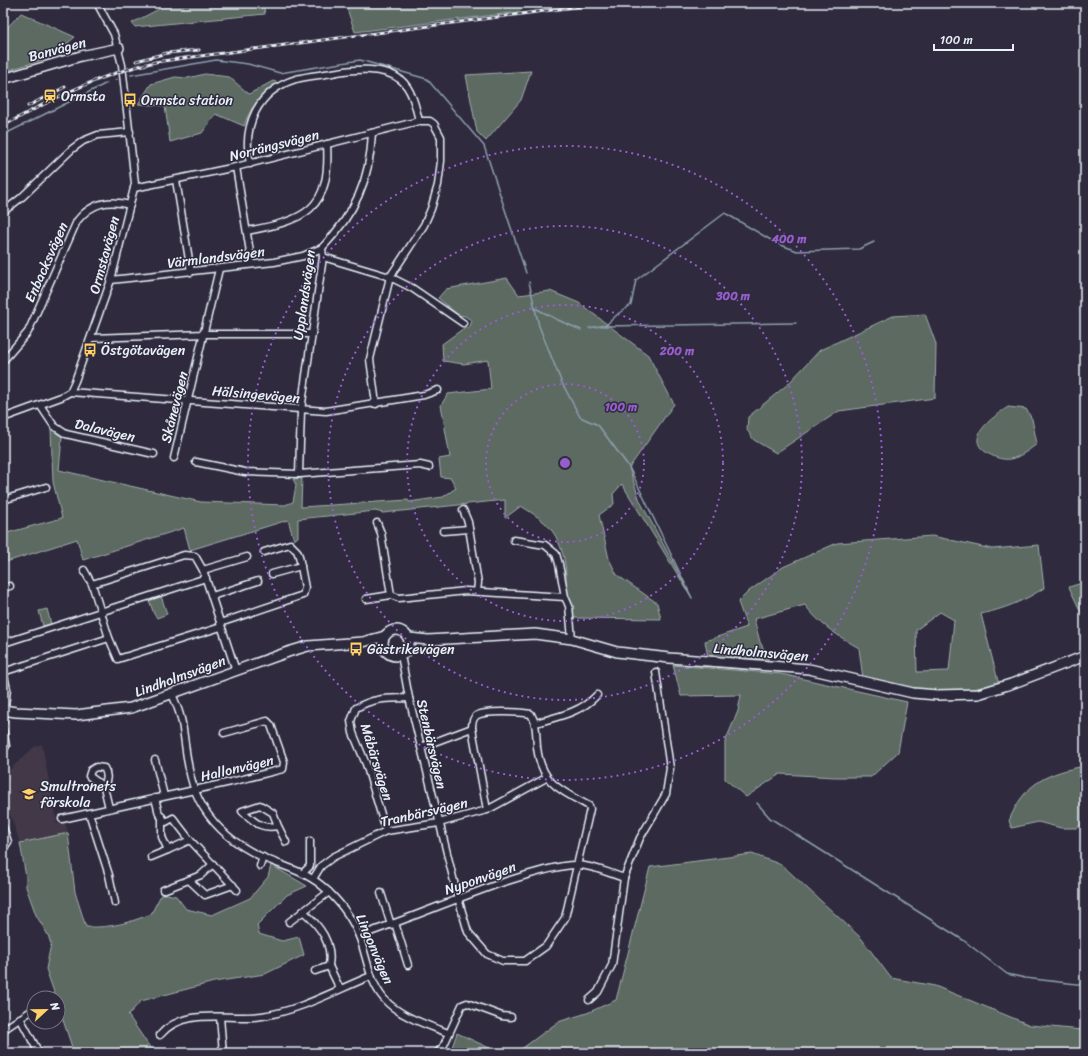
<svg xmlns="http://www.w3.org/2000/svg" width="1088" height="1056" font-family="Sriracha,sans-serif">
<rect width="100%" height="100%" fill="#2f2a3d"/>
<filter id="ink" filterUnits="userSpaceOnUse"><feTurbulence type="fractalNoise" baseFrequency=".025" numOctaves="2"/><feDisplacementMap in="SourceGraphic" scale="8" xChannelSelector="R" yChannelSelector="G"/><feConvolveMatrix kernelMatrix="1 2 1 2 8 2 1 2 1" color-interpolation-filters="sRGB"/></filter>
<g filter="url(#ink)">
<!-- built -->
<path fill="#423847" d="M42,744l15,80 8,-3 3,12 -48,10 -14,-40 4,-19 -3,-12 27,-25z"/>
<!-- green -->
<g fill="#5b6b62" stroke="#a2aead" fill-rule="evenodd">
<path d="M158,3h105l2,11 -130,13 -3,-4 27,-14z"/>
<path d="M345,3h184l-10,9 -164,20z"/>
<path d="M21,13l54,24 -24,20 -48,15v-40z"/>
<path d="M531,71l-10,29 -35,41 -9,-9 -11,-57z"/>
<path d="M205,74l24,3 20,17 24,-13 8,3c-20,12 -29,19 -37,42l-28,-12 -14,19 -32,9 -5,-36 -27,-2 13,-20 24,-7 13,1z"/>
<path d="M507,278l12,17 31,-4 29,12 69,52 26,49 -45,64 11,33 52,97 -70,-114 -9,10 1,10 -15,11 10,44 8,16 40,28 4,16 -88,-1 -3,-20 -6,-6c6,-21 -2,-55 -20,-70 -7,-6 -15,-11 -23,-16l-16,12v-18l-122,13 -8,-2 -77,8v18l-4,3 -6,-20 -98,30 -6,-22 -101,32 -6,-21 -74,24v-29l59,-16 -9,-36 -2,-53 11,8 -3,33 142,32 84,3 8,-3 3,-17 -3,-6 9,-1 -1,29 107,-7 1,2 34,-5 13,-9 -5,-10 -10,-1 -2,-18 11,-2 -9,-52 7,-11 43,-5 -3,-29 -24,4 -21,-3 -1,-17 22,-16h5l3,-7 -7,-5 -7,-1 -20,-17 8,-9z"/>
<path d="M925,314l11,30 -1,54 -96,13 -63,42 -22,-13 -7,-10 1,-13 40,-33 32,-34 73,-34z"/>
<path d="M1008,407l18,2 6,10 5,25c-7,5 -18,14 -27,15 -7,1 -14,-1 -21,-5 -28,-15 4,-37 19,-47z"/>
<path d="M932,536l60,13 47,-4 5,43c-20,13 -40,21 -63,26l18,71 -39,6 -45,-1 -52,-11 -4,-31c-21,-12 -40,-24 -54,-43l-51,14 6,23 9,17 -61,-1 -3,-17 42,-14 -9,-25 11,-11 34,-24 54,-24zM940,612l14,8 -5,51 -32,1 -1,-42z"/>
<path d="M1085,582v39l-16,-34z"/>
<path d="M161,596l6,18 -10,4 -3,-4 -5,-14z"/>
<path d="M47,609l4,15 -8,2 -4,-15z"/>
<path d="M673,665l108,9 126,28 -9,50 -27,25h-36l-55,-3 -34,23 -21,-18v-37l13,-31 3,-16 -60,1z"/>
<path d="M1085,766v57l-9,5h-15l-23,-6 -26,6 -3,-7c15,-38 38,-48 76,-55z"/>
<path d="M68,833l7,59 11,35c24,1 43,-4 65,-13l11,-21 14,3 10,13 26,6 38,-17 18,-21 3,-12 36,21 -20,9 -30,30 2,9 23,7 17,-4 5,18 -39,19 -51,8 -73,19 -13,14 23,34h9l4,4h-90l-16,-48v-7h-2l-10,-29 5,-25 -3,-9 -12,-20 -10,-28v-10l-6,-34z"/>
<path d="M752,854l30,11 79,73 30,40 44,8 95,39 52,5 3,-2v25h-569l42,-31 29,-9 29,-13 34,-133z"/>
<path d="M457,1033l39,18 8,2h-33l-19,-6z"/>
</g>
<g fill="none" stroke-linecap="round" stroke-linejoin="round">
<!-- stream -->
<g stroke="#8d9fad" stroke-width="1.5">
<path d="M131,75l85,-15 32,4 32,9 80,-13 67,19 57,67 42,127"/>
<path d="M115,80l2,-1"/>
<path d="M3,135l104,-52"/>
<path d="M529,282l10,44 22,55 19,36 18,8 31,42 63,131"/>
<path d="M535,308l23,12 23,10"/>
<path d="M604,326l192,-3"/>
<path d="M589,328l17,-3 13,-12 12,-8 5,-25 89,-67 51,30 21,8 62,-2 15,-7"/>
<path d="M757,803l13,15 193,122 44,34 18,4 60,7"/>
</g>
<!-- street casing -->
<g stroke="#e8f1f8" stroke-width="9">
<g id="street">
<path d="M1084,3l1,1"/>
<path d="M372,133c-2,48 -17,80 -50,115l1,9 -22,153 -2,64 121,-9 9,2"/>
<path d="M250,164c-8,-38 7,-73 46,-85 11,-3 25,-4 36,-6 20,-4 52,-7 69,7 11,9 15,28 18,41"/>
<path d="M236,167l16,97"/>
<path d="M176,180l15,92"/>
<path d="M134,188l102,-21 183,-46h11l4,3 7,13v24l-3,24 -7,24 -7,16 -34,52 -20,82 6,45"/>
<path d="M3,212l19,-15 50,-48 11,-8 15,-6 32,-3"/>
<path d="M247,231c58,-11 84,-20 80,-87"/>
<path d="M323,257l67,20 22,11 51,35"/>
<path d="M111,280l163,-18 29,-6 19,-8"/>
<path d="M91,338l114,-4h106"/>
<path d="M3,361l25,-29 49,-111c14,-18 31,-22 53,-16"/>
<path d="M70,392l256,19 98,-16 14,-5"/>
<path d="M40,405l14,21 12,8 88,20"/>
<path d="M3,418l58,-21 9,-5 5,-11 36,-101 24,-96 -13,-119 -8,-31 -17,-31"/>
<path d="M174,458l45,-189"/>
<path d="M196,462l49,10 54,2"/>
<path d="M3,500l43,-13"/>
<path d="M463,510l5,12 10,61 -1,8"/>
<path d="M377,523l4,10 10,62 8,3 67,-7 99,6"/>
<path d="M443,531l26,-2"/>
<path d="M514,540l31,5 11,9 3,10 6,33 4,9 3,33"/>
<path d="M84,570l8,14 17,54 9,21 103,-32"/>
<path d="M203,570l44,-13"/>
<path d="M272,574l29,-8"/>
<path d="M92,584l92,-29 11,1 8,14 33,101"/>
<path d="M3,588l7,-2"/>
<path d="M212,596l46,-15"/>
<path d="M366,599l25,-4"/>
<path d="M220,623l83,-28 2,-7 -6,-32 -2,-5 -7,-7 -26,8"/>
<path d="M4,643l202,-65"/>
<path d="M401,655l8,43 49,200 10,34 19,22 16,7h22l21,-15 19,-28 25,-109 -1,-3c-29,-16 -48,-23 -52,-59 -1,-12 0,-23 -6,-33 -11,-2 -47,-4 -55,2 -4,3 -4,8 -4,12l15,82"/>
<path d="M3,671l4,18 -4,34"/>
<path d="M3,672l106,-34"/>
<path d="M172,694c4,9 8,19 10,29 5,29 5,58 21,84 14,23 35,39 59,50 20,9 42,14 59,28 17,14 30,31 38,51 9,23 10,50 30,68 16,14 39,21 59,29"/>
<path d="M535,723c22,-6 47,-11 62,-28"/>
<path d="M3,729l3,17 -3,5"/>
<path d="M421,747l51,-19"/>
<path d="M155,760l9,36"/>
<path d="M104,787l-15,-11 2,-6 5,-3 8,1c4,6 3,13 0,19l5,21"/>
<path d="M155,798l4,16 7,8 7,-4 17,22 -22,10"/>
<path d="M89,813l20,62 6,28"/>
<path d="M62,819l169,-37 52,-13 1,-7 -13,-37 -4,-4 -43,12"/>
<path d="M278,826l-5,-13 -13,-8 -18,6c14,12 18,18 36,15l8,16"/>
<path d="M3,827l5,15 -5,7"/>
<path d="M386,831l-20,-67 -13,-31 -2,-12 5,-13c20,-11 31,-9 53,-10"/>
<path d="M190,840l47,50"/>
<path d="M151,857l17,-7 -6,-13v-20"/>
<path d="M260,866l3,-9"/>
<path d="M303,873l7,-7v-25"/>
<path d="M313,879l8,-13 12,-9 53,-26 53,-8 48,-13 59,-32"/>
<path d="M189,880l16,15 28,-10"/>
<path d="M163,890l38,-15 12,-11"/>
<path d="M381,893l10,32"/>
<path d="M303,911c17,15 30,32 26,55l-14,5"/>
<path d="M289,922l40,-30"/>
<path d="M395,923l13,42"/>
<path d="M359,936c49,-17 96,-37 145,-54 19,-6 55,-18 74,-17 16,1 31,8 46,13"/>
<path d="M329,966l11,23"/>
<path d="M589,1000l9,-8 14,-27 12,-87 16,-40 26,-44 4,-26 -14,-96"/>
<path d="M220,1017l3,36"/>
<path d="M20,1018l19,35"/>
<path d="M3,1030l31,-21"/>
<path d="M160,1035c24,-29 70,-14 102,-19 37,-5 74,-26 109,-40"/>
<path d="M437,1053l6,-6 19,-42 5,-2 35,13 9,1"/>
</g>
</g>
<!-- secondary casing -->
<g stroke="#e8f1f8" stroke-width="12">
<g id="secondary">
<path d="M3,79l78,-23 38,-8"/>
<circle cx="396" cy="643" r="13"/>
<path d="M409,638l19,2 107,-6 37,5 45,13 52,6 140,11 104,24 24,2 41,-1 33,-10 74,-28"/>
<path d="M3,710l13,2 60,3 55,-7 157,-56 20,-6 55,-4 22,-6"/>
</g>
</g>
<!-- street -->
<use href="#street" stroke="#2f2a3d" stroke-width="6"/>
<!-- secondary -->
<use href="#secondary" stroke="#2f2a3d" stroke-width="9"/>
<!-- rail casing -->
<g stroke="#e8f1f8" stroke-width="3">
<g id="rail">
<path d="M136,61l31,-8 32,-3"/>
<path d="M28,106l37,-19"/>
<path d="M3,126c49,-27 97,-52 152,-64l450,-59"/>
</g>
</g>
<!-- rail -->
<use href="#rail" stroke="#2f2a3d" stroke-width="1.5" stroke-dasharray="4.5" stroke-linecap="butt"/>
</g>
</g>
<!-- distance rings -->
<g fill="none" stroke="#965dcd" stroke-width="2" stroke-dasharray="2 4">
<circle cx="565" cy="463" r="79"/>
<circle cx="565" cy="463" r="158"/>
<circle cx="565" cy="463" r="237"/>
<circle cx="565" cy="463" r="317"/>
</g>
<!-- icons -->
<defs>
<g id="station-bare" transform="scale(1.08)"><path d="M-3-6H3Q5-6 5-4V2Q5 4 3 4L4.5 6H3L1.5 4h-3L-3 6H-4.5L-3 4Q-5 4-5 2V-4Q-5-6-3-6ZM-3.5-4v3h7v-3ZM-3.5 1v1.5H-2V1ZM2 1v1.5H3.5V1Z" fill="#ffd166" stroke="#2f2a3d" stroke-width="2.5" paint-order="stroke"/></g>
<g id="bus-bare" transform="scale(1.08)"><path d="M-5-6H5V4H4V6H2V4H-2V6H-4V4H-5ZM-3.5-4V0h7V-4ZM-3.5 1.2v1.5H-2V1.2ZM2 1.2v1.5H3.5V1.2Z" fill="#ffd166" stroke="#2f2a3d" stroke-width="2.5" paint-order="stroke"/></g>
<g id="school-bare" transform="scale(1.08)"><path d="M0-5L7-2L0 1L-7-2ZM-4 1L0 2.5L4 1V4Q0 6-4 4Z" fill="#ffd166" stroke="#2f2a3d" stroke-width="2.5" paint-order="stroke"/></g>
</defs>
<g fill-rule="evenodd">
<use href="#station-bare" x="50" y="96"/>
<use href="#bus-bare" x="130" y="100"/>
<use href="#bus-bare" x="90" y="350"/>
<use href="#bus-bare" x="356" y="649"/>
<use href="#school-bare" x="29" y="794"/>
</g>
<g text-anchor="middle" stroke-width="3" stroke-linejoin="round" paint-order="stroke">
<!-- street labels -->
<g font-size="14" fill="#e8f1f8" stroke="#2f2a3d">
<text transform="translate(57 49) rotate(-15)" y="5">Banvägen</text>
<text transform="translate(274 145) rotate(-14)" y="5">Norrängsvägen</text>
<text transform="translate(104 255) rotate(-75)" y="5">Ormstavägen</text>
<text transform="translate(216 257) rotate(-7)" y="5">Värmlandsvägen</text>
<text transform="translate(46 262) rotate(-66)" y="5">Enbacksvägen</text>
<text transform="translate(304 295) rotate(-82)" y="5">Upplandsvägen</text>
<text transform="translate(256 394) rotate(5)" y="5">Hälsingevägen</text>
<text transform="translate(174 407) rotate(-76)" y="5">Skånevägen</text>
<text transform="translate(105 430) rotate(13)" y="5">Dalavägen</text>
<text transform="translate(761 652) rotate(5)" y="5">Lindholmsvägen</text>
<text transform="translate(180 676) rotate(-20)" y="5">Lindholmsvägen</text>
<text transform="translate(432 744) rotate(77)" y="5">Stenbärsvägen</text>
<text transform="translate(377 762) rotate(73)" y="5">Måbärsvägen</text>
<text transform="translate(237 768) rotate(-13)" y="5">Hallonvägen</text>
<text transform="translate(424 812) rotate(-13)" y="5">Tranbärsvägen</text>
<text transform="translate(480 878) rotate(-19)" y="5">Nyponvägen</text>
<text transform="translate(375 949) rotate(67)" y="5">Lingonvägen</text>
</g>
<!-- poi labels -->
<g font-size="14" fill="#e8f1f8" stroke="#2f2a3d" text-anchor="start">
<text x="61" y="101">Ormsta</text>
<text x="141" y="105">Ormsta station</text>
<text x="101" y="355">Östgötavägen</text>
<text x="367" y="654">Gästrikevägen</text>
<text x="40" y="791">Smultronets<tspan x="40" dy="16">förskola</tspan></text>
</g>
</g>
<circle cx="565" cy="463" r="6" fill="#965dcd" stroke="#2f2a3d" stroke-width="2"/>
<g font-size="12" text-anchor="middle" font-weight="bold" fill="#965dcd" stroke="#2f2a3d" stroke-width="3" stroke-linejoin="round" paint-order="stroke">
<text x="789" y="243">400 m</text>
<text x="733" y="300">300 m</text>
<text x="677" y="355">200 m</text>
<text x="621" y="411">100 m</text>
</g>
<!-- margin -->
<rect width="1088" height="1056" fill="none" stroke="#2f2a3d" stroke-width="16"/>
<rect x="8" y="8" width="1072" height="1040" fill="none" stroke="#e8f1f8" stroke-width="1.5" filter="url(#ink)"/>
<!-- north arrow -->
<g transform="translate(46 1010) rotate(68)"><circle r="19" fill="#2f2a3d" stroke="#797a88"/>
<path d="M0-3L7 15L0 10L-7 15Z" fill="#ffd166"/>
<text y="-6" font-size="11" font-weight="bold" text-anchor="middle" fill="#e8f1f8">N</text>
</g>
<!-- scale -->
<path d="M934 44v6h79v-6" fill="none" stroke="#e8f1f8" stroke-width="2"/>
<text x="940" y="44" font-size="12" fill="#e8f1f8" stroke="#2f2a3d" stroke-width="3" paint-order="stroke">100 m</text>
</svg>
